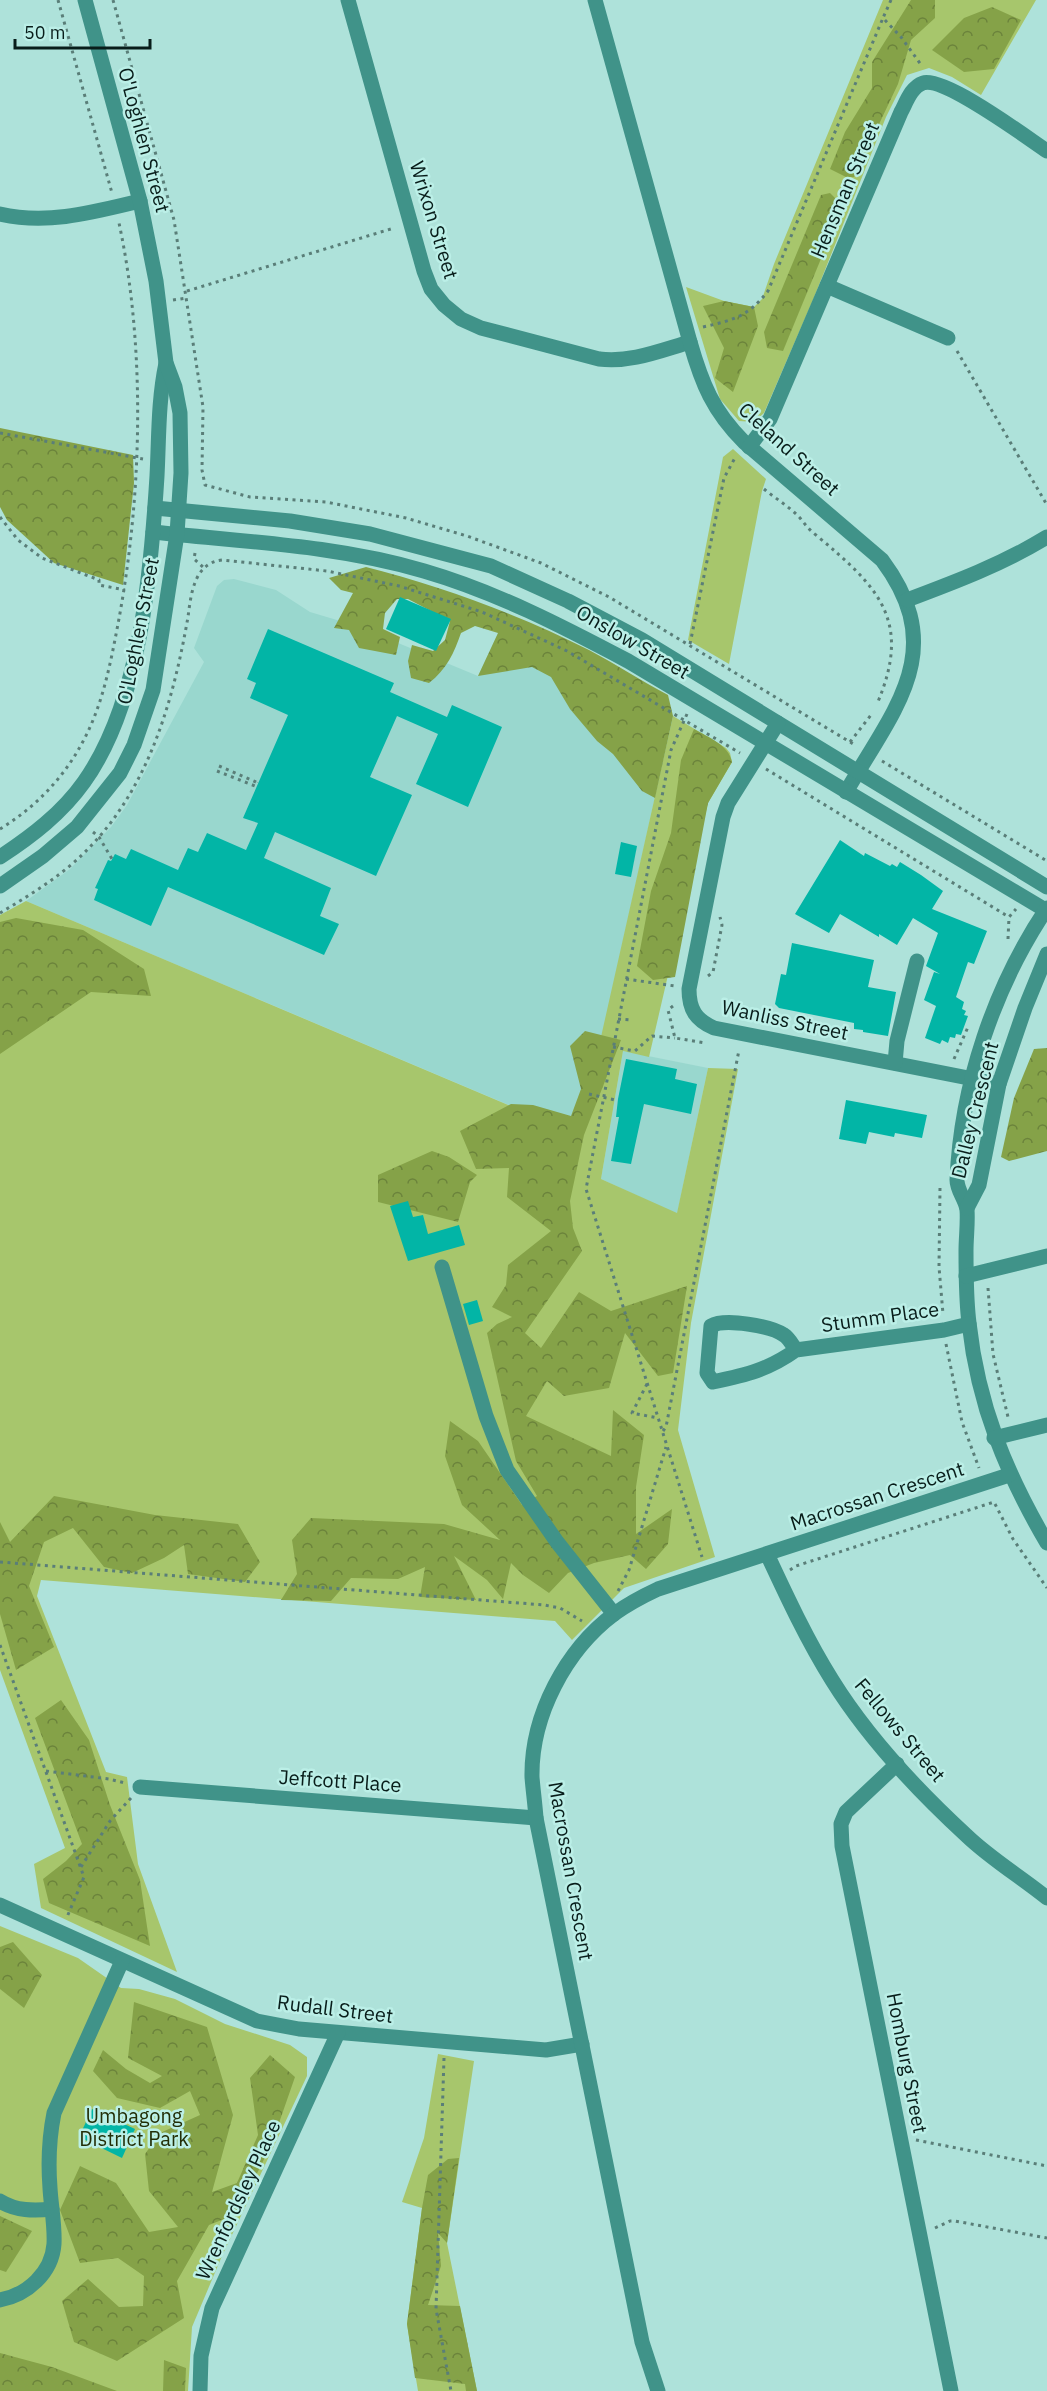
<svg xmlns="http://www.w3.org/2000/svg" width="1047" height="2391" font-family="'IBM Plex Sans',sans-serif">
<defs>
<pattern id="forest-crowns" width="20" height="18" patternUnits="userSpaceOnUse" patternTransform="scale(1.5)"><rect width="20" height="18" fill="#85a248"/><path d="M2 6a3 3 0 1 1 6 0M12 15a3 3 0 1 1 6 0" fill="none" stroke="#6b833b"/></pattern>
</defs>
<rect width="100%" height="100%" fill="#aee2da"/>
<!-- built -->
<g fill="#99d7ce">
<path d="M234,579l42,11 34,22 47,14 121,50 24,-51 171,91 -93,419 -554,-234 44,-32 41,-42 16,-22 77,-143 -10,-14 23,-62 7,-6z"/>
<path d="M623,1051l85,17 -31,146 -76,-35z"/>
</g>
<!-- green -->
<g fill="#a7c66c">
<path d="M883,0h153l-55,95 -29,-18 -23,-9 -22,7 -21,42 -73,183 -49,113 -10,9 -15,-1 -19,-22 -34,-112 38,14 30,6 8,-8 12,-35z"/>
<path d="M733,449l33,30 -4,12 -33,173 -41,-24 35,-183z"/>
<path d="M673,716l53,32 4,5 2,9 -24,41 -59,254 -26,-6 -22,128 76,34 31,-145 30,1 -47,254 -13,107 37,127 -91,31 -52,52 -17,-19 -514,-41 -4,16 69,176 21,5 11,87 39,108 -136,-64 -7,-44 31,-16 -65,-178v-755l26,-14 553,234z"/>
<path d="M0,1926l78,32 43,30 18,1 36,10 50,25 65,21 17,12v19l-85,180 -30,71 -4,64h-188z"/>
<path d="M438,2054l36,7 -27,182 30,148h-59l-11,-67 15,-116 -20,-6 22,-64z"/>
</g>
<!-- forest -->
<g fill="url(#forest-crowns)">
<path d="M911,0h24v18l-24,22 -13,44 -44,93h-8l-16,-8 15,-37 27,-44v-26z"/>
<path d="M992,7l29,13 -27,49 -30,3 -32,-22 32,-32z"/>
<path d="M830,193l11,11 -16,45 -42,102 -16,-3 -3,-16 57,-137z"/>
<path d="M724,301l30,6 4,19 -25,66 -18,-14 9,-30 -21,-42z"/>
<path d="M0,428l133,27 1,28 -11,102 -69,-22 -47,-43 -7,-13z"/>
<path d="M366,567c75,19 154,48 223,83 27,14 52,31 79,45l5,21 -18,82 -13,-7 -29,-37 -16,-13 -27,-32 -19,-32 -19,-10 -54,9 20,-43 -23,-7 -14,7c-7,20 -14,36 -32,50l-18,-5 -3,-17 4,-16 21,6 12,-11 5,-19 -42,-22h-11l-12,14 -2,16 17,8 -4,18 -37,-7 -10,-18 -15,-2 19,-35 -12,-3 -12,-12z"/>
<path d="M694,729c14,8 35,16 38,33l-24,41 -33,174 -22,3 -16,-14 14,-75 20,-58 10,-73z"/>
<path d="M16,918l67,12 61,39 7,27 -60,-4 -91,62v-132z"/>
<path d="M585,1031l36,9 -37,95 -14,66 3,27 9,23 -57,82 16,15 38,-56 32,19 76,-25 -14,87 -15,3 -33,-43 -16,55 -45,8 -17,-15 -21,35 85,40 2,-46 31,25 -8,52v47l36,-25 -4,35 -22,25 -16,-14 -36,8 -26,10 -19,20 -26,-18 -12,-12 -8,36 -16,-19 -33,-24 22,44 -56,-3 5,-30 -27,12 -47,-1 -20,23 -50,-1 16,-26 -5,-34 19,-22 133,6 56,16 -38,-35 -17,-49 5,-35 28,20 44,64 15,-9 -21,-35 -29,-128 10,-9 15,-7 -20,-10 14,-22 2,-20 43,-34 -44,-34 2,-29 -33,1 -16,-38 51,-27 22,1 38,11 10,-27 -11,-43z"/>
<path d="M1047,1048v103l-38,10 -8,-4 13,-59 20,-49z"/>
<path d="M432,1151l17,6 28,18 -7,7 -12,40 -80,-20v-27z"/>
<path d="M54,1496l101,19 83,9 22,38 -15,20 -57,-8 -4,-29 -20,13 -32,15 -28,-6 -31,-39 -29,14 -15,44 25,61 -38,23 -16,-56v-92l10,20z"/>
<path d="M61,1700l28,40 21,65 30,75 10,66 -101,-43 -6,-24 23,-18 16,-17 -47,-126z"/>
<path d="M13,1942l29,33 -18,33 -24,-19v-42z"/>
<path d="M134,2002l73,25 26,88 -21,77 25,-9 21,-48 -8,-57 20,-23 25,22 -23,66 -35,71 -28,11 -32,56 7,37 -67,43 -43,-19 -12,-41 26,-22 31,28 24,-1 1,-30 -26,-18 -38,5 -20,-53 20,-44 36,17 33,49 29,-5 -29,-36 -4,-37 15,-21 40,-18 -10,-24 -30,17 -43,-10 -24,-27 10,-21 23,19 24,14 12,-7 -34,-18z"/>
<path d="M459,2158l-12,85 -9,-10 3,33 -13,39 32,1 17,85h-11l-1,-7 -50,-6 -8,-54 15,-116 6,-33 20,-16z"/>
<path d="M0,2216l32,15 -26,41 -6,-2z"/>
<path d="M0,2353l52,14 65,24h-117z"/>
<path d="M164,2360l22,8 -1,23h-22z"/>
</g>
<!-- building -->
<g fill="#02b5a6">
<path d="M400,597l51,22 -15,32 -50,-22z"/>
<path d="M268,629l126,54 -4,9 57,25 5,-12 50,22 -34,80 -52,-23 22,-50 -41,-18 -27,61 42,18 -36,81 -101,-44 -11,26 67,30 -11,28 19,8 -15,31 -156,-68 -17,39 -57,-26 4,-11 -3,-1 13,-28 3,1 4,-7 11,5 5,-10 47,21 10,-22 10,4 9,-19 39,17 12,-27 -15,-5 45,-103 -38,-17 6,-15 -9,-4z"/>
<path d="M840,840l24,16 1,-3 25,13 2,-2 5,3 3,-5 21,13 22,16 -11,18 55,22 -13,33 -6,-2 -12,35 8,5 -2,7 4,2 -2,4 4,1 -7,19 -5,-1 -1,4 -5,-1 -2,6 -6,-3 -2,4 -15,-6 11,-32 -12,-6 10,-28 6,2 -14,-8 12,-33 -25,-15 -16,27 -18,-11v3l-39,-23 -11,19 -34,-19z"/>
<path d="M621,842l16,4 -6,31 -16,-3z"/>
<path d="M792,943l82,17 -6,27 28,5 -8,44 -25,-4v-2l-9,-1v-6l-75,-15 -4,-4 6,-30 5,1z"/>
<path d="M626,1059l51,10 -2,10 22,5 -6,30 -47,-10 -13,60 -20,-3 8,-44h-3l2,-18z"/>
<path d="M846,1100l81,15 -5,23 -27,-5 -1,4 -25,-5 -3,12 -27,-5z"/>
<path d="M408,1201l5,16 10,-2 5,19 31,-9 6,20 -57,16 -18,-55z"/>
<path d="M477,1300l6,21 -14,4 -6,-21z"/>
<path d="M92,2109l43,20 -13,29 -43,-21z"/>
</g>
<g fill="none" stroke-linecap="round" stroke-linejoin="round">
<!-- path -->
<g stroke="#5a7e78" stroke-width="3" stroke-dasharray="3 4.5" stroke-linecap="butt">
<path d="M58,0l54,193"/>
<path d="M113,0l61,220 29,187 -1,63 3,15 45,12 76,5 80,16 61,18 74,27 68,34 246,148"/>
<path d="M891,0l-8,18 18,19 21,29"/>
<path d="M187,291l207,-63"/>
<path d="M173,300l14,-2"/>
<path d="M703,327c30,-7 45,-10 65,-36l115,-273"/>
<path d="M957,351l90,154"/>
<path d="M0,433l143,26"/>
<path d="M764,489c12,10 26,18 36,29 5,6 9,12 16,17 62,52 97,85 61,169"/>
<path d="M0,517l18,23 24,18 57,22v5l26,5"/>
<path d="M195,553l-1,6 10,9"/>
<path d="M690,644l34,-166 12,-22"/>
<path d="M687,714l-16,36 -85,439 116,368"/>
<path d="M850,742l21,-27"/>
<path d="M882,761l165,100"/>
<path d="M219,766l37,16"/>
<path d="M766,769l243,148"/>
<path d="M217,771l38,15 2,-4"/>
<path d="M0,829c33,-20 62,-49 81,-84 21,-37 29,-79 37,-121 24,-127 28,-275 1,-401"/>
<path d="M93,832l6,5 13,22"/>
<path d="M0,913c25,-15 50,-30 72,-49 73,-63 100,-156 116,-247 3,-23 6,-54 34,-57l105,11 72,15 83,26 85,39 173,102"/>
<path d="M1008,939l1,-22 7,-8"/>
<path d="M708,976l5,-4 9,-47 -2,-8"/>
<path d="M626,979l49,7"/>
<path d="M673,1006l-5,4 7,28 30,5"/>
<path d="M618,1019l13,1"/>
<path d="M613,1047l22,4 17,-15 23,2"/>
<path d="M954,1059l14,-32"/>
<path d="M589,1094l26,6"/>
<path d="M940,1188l-1,79 4,47"/>
<path d="M988,1288l5,66 15,63"/>
<path d="M946,1344l16,78 17,46"/>
<path d="M647,1384l-15,29 26,5"/>
<path d="M663,1431l3,-4 73,-377"/>
<path d="M0,1562l544,43 16,3 22,13"/>
<path d="M790,1570l6,-4 198,-64 19,37 34,49"/>
<path d="M618,1591l11,-21 37,-123"/>
<path d="M0,1645l84,232 -17,40"/>
<path d="M46,1771l63,8 16,4"/>
<path d="M81,1867l29,-46 21,-23"/>
<path d="M444,2058l-8,251 15,82"/>
<path d="M916,2140l131,26"/>
<path d="M935,2228l15,-7h5l92,17"/>
</g>
<!-- minor -->
<g stroke="#409389" stroke-width="15">
<path d="M348,0l76,271 7,18 13,16 17,14 20,9 118,31c31,4 60,-8 91,-17"/>
<path d="M595,0l95,342c12,42 23,69 54,100l138,118c68,91 12,149 -36,232"/>
<path d="M0,214c48,11 94,-2 140,-13"/>
<path d="M827,286l121,52"/>
<path d="M749,447l21,-28 131,-307c5,-9 10,-25 22,-29 21,-7 103,54 124,68"/>
<path d="M155,508l135,13 80,13 121,32 77,35 74,39 405,247"/>
<path d="M153,532c91,10 183,13 271,39 72,21 138,55 204,90l419,250"/>
<path d="M907,600c48,-18 96,-36 140,-63"/>
<path d="M778,723l-50,80 -5,14 -34,172c0,21 7,31 25,39l285,56"/>
<path d="M0,857c32,-21 62,-44 84,-75 57,-80 67,-210 73,-306 2,-38 1,-75 9,-113"/>
<path d="M0,886l43,-30 34,-29 43,-54 14,-28 19,-55 24,-156 4,-61 -1,-60 -5,-26 -9,-24 -10,-82 -16,-80 -55,-201"/>
<path d="M1047,908c-53,79 -86,177 -90,272 0,11 9,20 10,30 1,13 -1,27 -1,41 0,24 0,48 3,72 9,82 37,150 78,220"/>
<path d="M895,1063l2,-22 20,-80"/>
<path d="M967,1208l12,-23 20,-101 26,-76 22,-54"/>
<path d="M442,1267l44,149 21,54 50,72 57,72"/>
<path d="M966,1276l81,-20"/>
<path d="M796,1350c-3,-4 -7,-12 -12,-15 -13,-9 -59,-17 -73,-9l-4,47 6,9c33,-7 55,-12 83,-32l148,-20 25,-6"/>
<path d="M994,1438l53,-13"/>
<path d="M767,1554c20,43 40,86 65,126 36,58 85,110 135,156 24,23 54,41 80,62"/>
<path d="M897,1764l-51,48 -5,12 1,22 109,545"/>
<path d="M140,1787l396,31"/>
<path d="M0,1905l257,116 42,8 247,21 36,-6"/>
<path d="M0,2201c16,10 34,10 52,8"/>
<path d="M0,2300c27,-5 52,-27 54,-56 1,-19 -3,-38 -4,-56 -2,-26 -1,-50 4,-75l68,-152"/>
<path d="M200,2391l1,-35 11,-48 126,-275"/>
<path d="M658,2391l-16,-49 -106,-524c-1,-14 -3,-28 -4,-41 -1,-62 34,-127 82,-163 14,-10 29,-18 44,-25l351,-114"/>
</g>
</g>
<g text-anchor="middle" stroke-width="5" stroke-linejoin="round" paint-order="stroke">
<!-- street labels -->
<g font-size="20" fill="#081d1a" stroke="#bbefe7">
<text transform="translate(144 140) rotate(75)" y="7">O'Loghlen Street</text>
<text transform="translate(845 190) rotate(-67)" y="7">Hensman Street</text>
<text transform="translate(434 220) rotate(73)" y="7">Wrixon Street</text>
<text transform="translate(789 449) rotate(42)" y="7">Cleland Street</text>
<text transform="translate(138 631) rotate(-79)" y="7">O'Loghlen Street</text>
<text transform="translate(633 642) rotate(30)" y="7">Onslow Street</text>
<text transform="translate(785 1020) rotate(12)" y="7">Wanliss Street</text>
<text transform="translate(975 1110) rotate(-76)" y="7">Dalley Crescent</text>
<text transform="translate(880 1317) rotate(-8)" y="7">Stumm Place</text>
<text transform="translate(877 1496) rotate(-18)" y="7">Macrossan Crescent</text>
<text transform="translate(900 1730) rotate(50)" y="7">Fellows Street</text>
<text transform="translate(340 1781) rotate(4)" y="7">Jeffcott Place</text>
<text transform="translate(571 1871) rotate(80)" y="7">Macrossan Crescent</text>
<text transform="translate(335 2009) rotate(7)" y="7">Rudall Street</text>
<text transform="translate(907 2063) rotate(79)" y="7">Homburg Street</text>
<text transform="translate(238 2200) rotate(-65)" y="7">Wrenfordsley Place</text>
</g>
<!-- park labels -->
<g font-size="20" fill="#222e07" stroke="#bbefe7">
<text x="134" y="2123">Umbagong<tspan x="134" dy="23">District Park</tspan></text>
</g>
</g>
<!-- scale -->
<path d="M15 39v9h135v-9" fill="none" stroke="#081d1a" stroke-width="3"/>
<text x="24" y="39" font-size="18" fill="#081d1a" stroke="#bbefe7" stroke-width="4.5" paint-order="stroke">50 m</text>
</svg>
